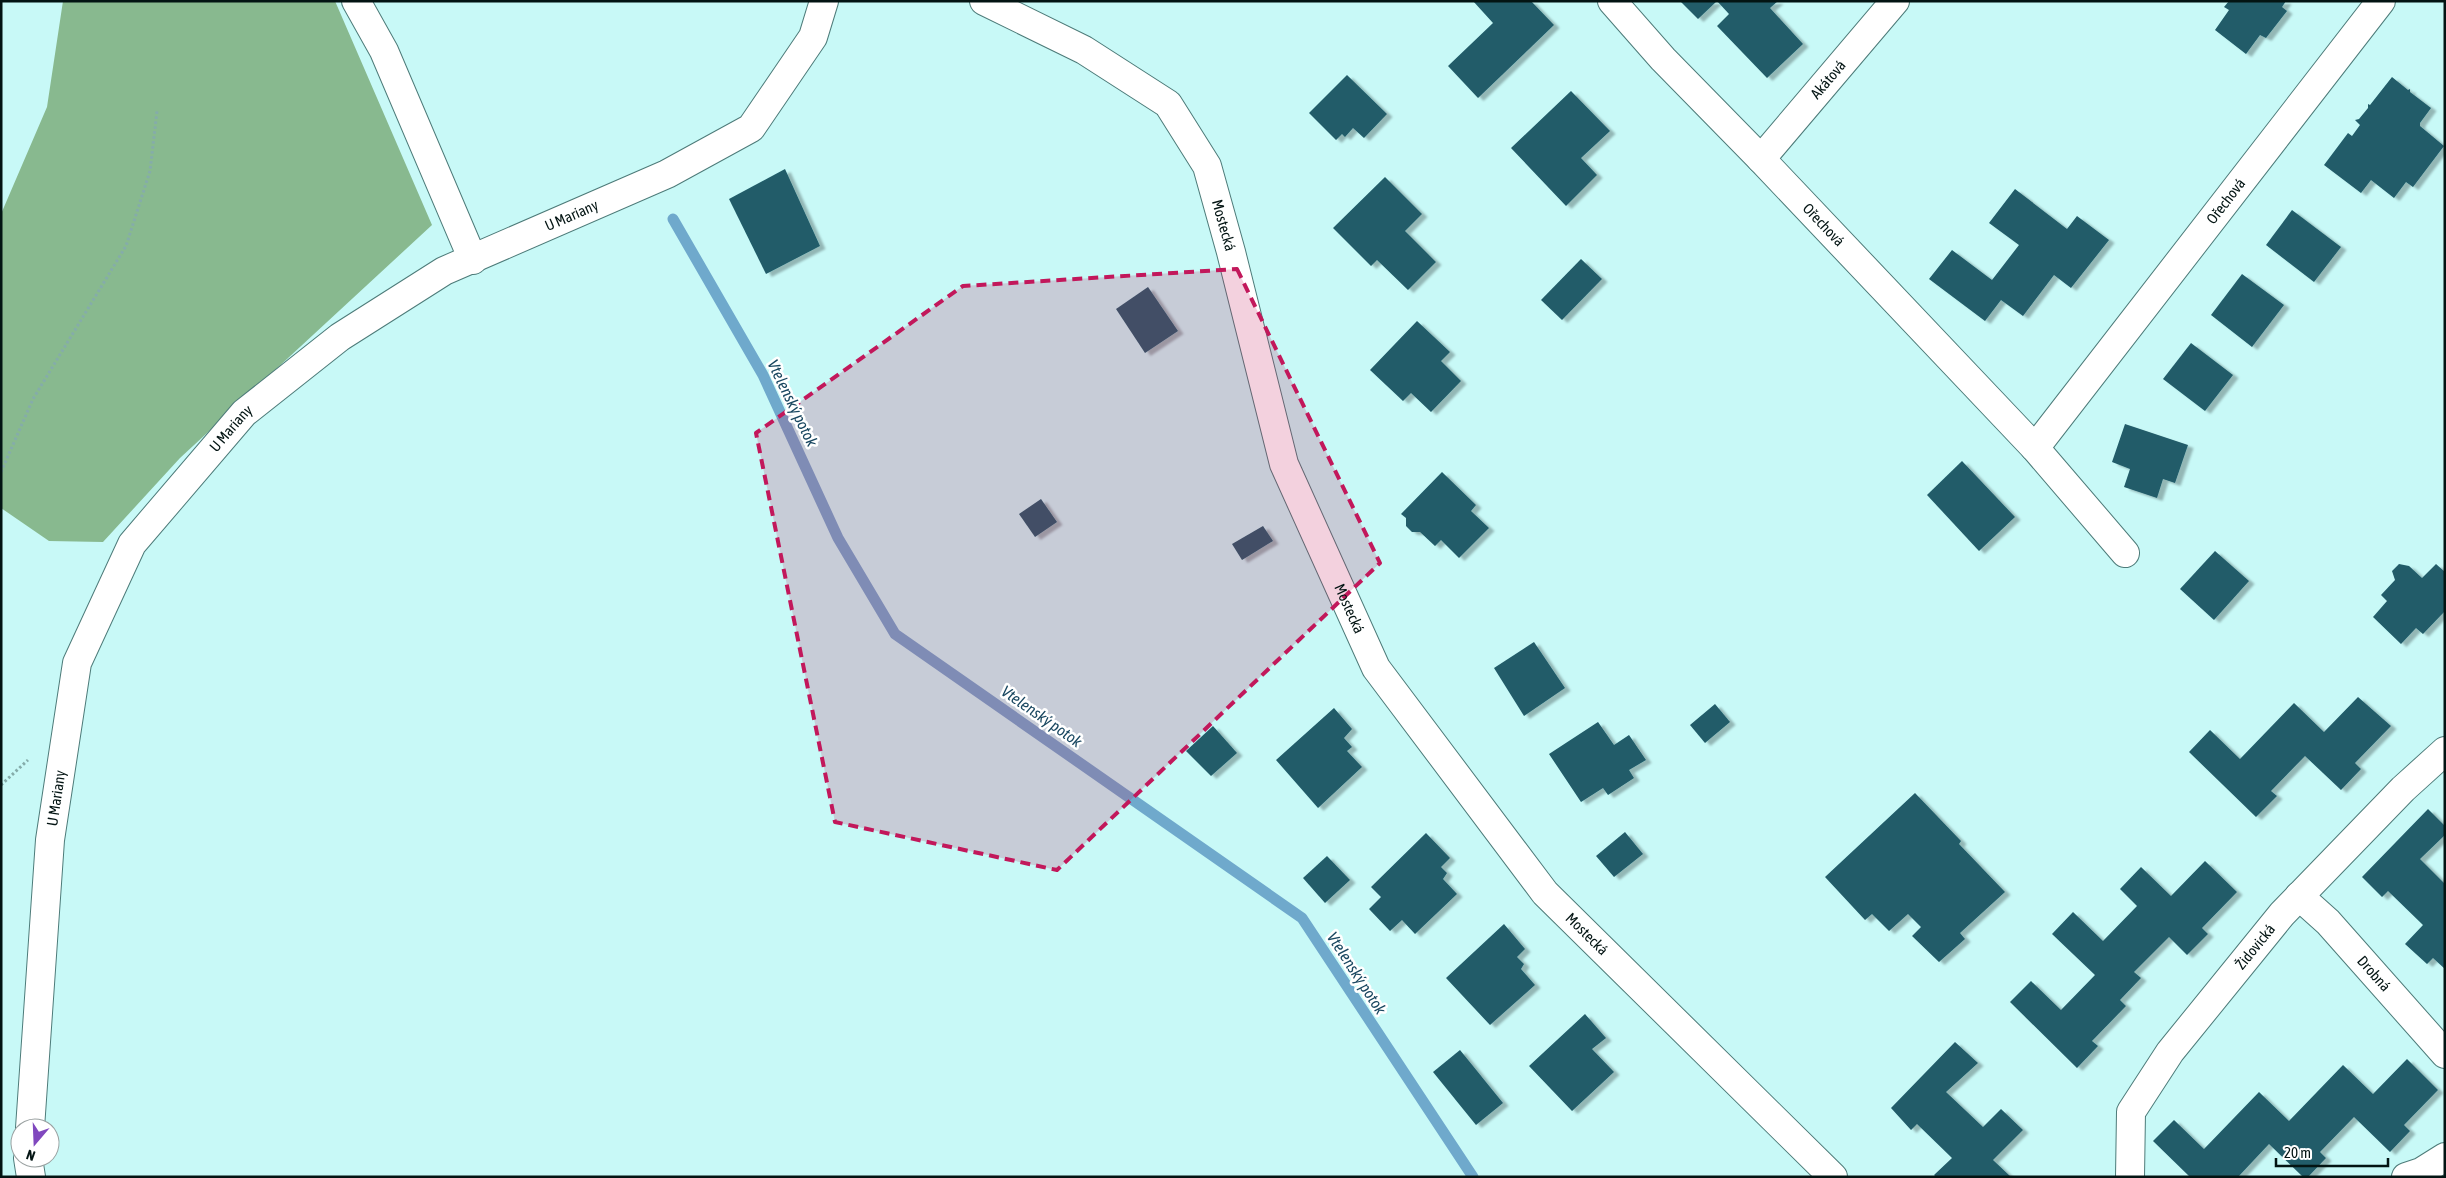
<svg xmlns="http://www.w3.org/2000/svg" width="2446" height="1178" font-family="'Asap Condensed',sans-serif">
<defs>
<filter id="shadow"><feDropShadow dx="5.5" dy="3" stdDeviation="1" flood-color="#0004"/></filter>
</defs>
<rect width="100%" height="100%" fill="#c8f9f7"/>
<!-- forest -->
<path fill="#88b98f" d="M63,1h272l97,224 -252,233 -77,84 -54,-1 -48,-33v-294l46,-107z"/>
<g fill="none" stroke-linecap="round" stroke-linejoin="round">
<!-- stream -->
<path stroke="#6fa9cc" stroke-width="11" d="M673,219l90,156 75,163 57,96 407,284 171,259"/>
</g>
<!-- building -->
<g fill="#205c69" filter="url(#shadow)">
<path d="M1473,1h58l23,24 -76,73 -30,-32 45,-43z"/>
<path d="M1680,1h37l-19,18z"/>
<path d="M1717,1h61l-8,7 33,36 -36,34 -50,-52 12,-12z"/>
<path d="M2229,1h57l-4,6 5,4 -21,27 -6,-3 -14,19 -31,-24 14,-20 -5,-3z"/>
<path d="M1347,75l40,39 -23,24 -11,-10 -8,9 -3,-3 -6,6 -27,-27z"/>
<path d="M2392,77l16,13 2,-1v3l21,16 -11,15v3l24,20 -31,41 -7,-5 -12,16 -23,-18 -10,13 -37,-28 24,-32 4,3 8,-11 -5,-5 4,-1 9,-11v-4l2,1z"/>
<path d="M1571,91l39,40 -29,27 16,17 -31,31 -55,-58z"/>
<path d="M785,169l35,77 -54,28 -37,-75z"/>
<path d="M1385,177l37,37 -17,17 31,31 -28,28 -31,-30 -6,6 -38,-38z"/>
<path d="M2015,189l52,40 10,-13 32,24 -38,48 -17,-13 -31,41 -22,-16 -16,21 -56,-42 23,-29 40,30 27,-35 -30,-22z"/>
<path d="M2292,210l49,37 -27,35 -48,-37z"/>
<path d="M1581,259l21,20 -40,41 -21,-20z"/>
<path d="M2242,274l42,31 -32,42 -41,-32z"/>
<path d="M1148,287l30,44 -33,22 -29,-44z"/>
<path d="M1417,321l33,31 -9,9 20,20 -30,31 -20,-19 -8,8 -33,-31z"/>
<path d="M2191,343l42,32 -28,36 -42,-32z"/>
<path d="M2125,424l63,21 -13,38 -12,-4 -6,19 -33,-11 6,-18 -18,-7z"/>
<path d="M1962,461l53,56 -36,34 -52,-56z"/>
<path d="M1442,472l34,33 -5,6 18,17 -30,30 -18,-18 -6,6 -15,-14h-8l-6,-6v-8l-5,-4z"/>
<path d="M1041,499l16,23 -22,15 -16,-23z"/>
<path d="M1263,526l10,15 -31,19 -10,-16z"/>
<path d="M2215,551l34,30 -35,39 -34,-31z"/>
<path d="M2399,564l10,2 13,12 14,-14 9,8v39l-22,23 -7,-6 -15,16 -28,-27 14,-16 -6,-6 14,-15 -3,-9z"/>
<path d="M1534,642l31,46 -41,28 -30,-48z"/>
<path d="M2358,697l33,29 -36,37 6,6 -20,21 -36,-34 -34,35 6,5 -21,21 -67,-65 21,-22 30,29 54,-56 30,29z"/>
<path d="M1715,704l15,18 -25,21 -15,-18z"/>
<path d="M1334,708l18,21 -8,9 8,9 -5,4 15,16 -44,41 -42,-48z"/>
<path d="M1598,722l16,23 15,-10 17,25 -17,10 5,8 -26,17 -5,-7 -22,14 -32,-48z"/>
<path d="M1213,726l24,27 -26,23 -25,-25z"/>
<path d="M1915,793l46,48 -2,3 46,48 -45,41 5,6 -26,23 -27,-26 9,-9 -13,-13 -19,17 -17,-17 -7,6 -40,-43z"/>
<path d="M2428,809l17,17v9l-25,24 25,25v85l-12,-11 -6,6 -22,-20 18,-19 -35,-34 -6,6 -20,-20z"/>
<path d="M1625,832l18,22 -29,23 -18,-21z"/>
<path d="M1426,833l24,25 -9,9 6,6 -4,6 14,15 -42,40 -13,-14 -12,11 -21,-22 12,-12 -10,-10z"/>
<path d="M1327,856l23,24 -25,23 -22,-25z"/>
<path d="M2205,861l32,31 -35,36 6,6 -21,21 -18,-18 -35,35 7,6 -21,22 6,6 -34,35 6,5 -21,22 -67,-66 21,-21 30,29 34,-35 -43,-41 21,-22 30,29 34,-35 -17,-17 21,-22 30,29z"/>
<path d="M1504,924l21,25 -8,8 7,7 -3,5 14,16 -45,40 -44,-47z"/>
<path d="M1585,1014l21,24 -14,11 22,23 -42,39 -43,-45z"/>
<path d="M1955,1042l23,21 -32,29 37,35 18,-18 22,21 -30,30 18,17h-75l-2,-2 18,-17 -35,-34 -6,6 -20,-22z"/>
<path d="M1460,1050l43,53 -27,22 -43,-53z"/>
<path d="M2407,1059l31,31 -34,35 6,6 -20,21 -36,-35 -34,35 6,6 -18,19h-5l-34,-33 -31,33h-48l-37,-36 21,-21 30,29 55,-57 30,29 54,-56 30,29z"/>
</g>
<g fill="none" stroke-linecap="round" stroke-linejoin="round">
<!-- minor casing -->
<g stroke="#4d7b79" stroke-width="30">
<g id="minor">
<path d="M356,1l28,50 89,209"/>
<path id="s1" d="M984,1l100,49 84,54 39,62 24,86 53,212 92,204 169,225 288,284"/>
<path id="s2" d="M1612,1l51,58 98,100 274,289 90,105"/>
<path id="s3" d="M1761,159l134,-158"/>
<path id="s4" d="M2035,448l346,-447"/>
<path id="s5" d="M2299,896l29,26 117,132"/>
<path id="s6" d="M30,1128l20,-288 27,-177 55,-119 112,-131 96,-76 104,-66 223,-97 84,-46 62,-91 11,-36"/>
<path d="M28,1158l3,19"/>
<path id="s7" d="M2130,1177l1,-65 39,-60 112,-138 121,-125 42,-38"/>
<path d="M2406,1177l15,-5 24,-15"/>
</g>
</g>
<!-- path -->
<g stroke="#85acaa" stroke-width="3" stroke-dasharray="2.5 2.5" stroke-linecap="butt">
<path d="M1,472l32,-73 93,-153 24,-75 7,-60"/>
<path d="M1,785l27,-25"/>
</g>
<!-- minor -->
<use href="#minor" stroke="#fff" stroke-width="28"/>
</g>
<!-- marked area -->
<path fill="#c2185b" fill-opacity="0.2" stroke="#c2185b" stroke-width="4" stroke-dasharray="10 6" stroke-linejoin="round" d="M1237,269l143,294 -323,307 -222,-48 -79,-389 207,-147z"/>
<g text-anchor="middle" stroke-width="5" stroke-linejoin="round" paint-order="stroke">
<!-- street labels -->
<g font-size="15" fill="#031413" stroke="#fff">
<text dy="5" stroke="none"><textPath href="#s3" startOffset="104">Akátová</textPath></text>
<text dy="5" stroke="none"><textPath href="#s4" startOffset="312">Ořechová</textPath></text>
<text dy="5" stroke="none"><textPath href="#s6" startOffset="1156">U Mariany</textPath></text>
<text dy="5" stroke="none"><textPath href="#s1" startOffset="346">Mostecká</textPath></text>
<text dy="5" stroke="none"><textPath href="#s2" startOffset="308">Ořechová</textPath></text>
<text dy="5" stroke="none"><textPath href="#s6" startOffset="751">U Mariany</textPath></text>
<text dy="5" stroke="none"><textPath href="#s1" startOffset="751">Mostecká</textPath></text>
<text dy="5" stroke="none"><textPath href="#s6" startOffset="331">U Mariany</textPath></text>
<text dy="5" stroke="none"><textPath href="#s1" startOffset="1156">Mostecká</textPath></text>
<text dy="5" stroke="none"><textPath href="#s7" startOffset="272">Židovická</textPath></text>
<text dy="5" stroke="none"><textPath href="#s5" startOffset="108">Drobná</textPath></text>
</g>
<!-- water labels -->
<g font-size="16" font-style="italic" fill="#194760" stroke="#fff">
<text transform="translate(793 403) rotate(64)" y="6">Vtelenský potok</text>
<text transform="translate(1042 716) rotate(35)" y="6">Vtelenský potok</text>
<text transform="translate(1357 973) rotate(57)" y="6">Vtelenský potok</text>
</g>
</g>
<!-- border -->
<rect width="2446" height="1178" fill="none" stroke="#031413" stroke-width="5"/>
<!-- north arrow -->
<g transform="translate(35 1143) rotate(199)"><circle r="24" fill="#ffffff" stroke="#9aa1a1"/>
<path d="M0-4L9 19L0 12L-9 19Z" fill="#8048be"/>
<text y="-8" font-size="14" font-weight="bold" text-anchor="middle" fill="#031413">N</text>
</g>
<!-- scale -->
<path d="M2276 1158v8h112v-8" fill="none" stroke="#031413" stroke-width="2.5"/>
<text x="2284" y="1158" font-size="15" fill="#031413" stroke="#ffffff" stroke-width="4" paint-order="stroke">20 m</text>
</svg>
